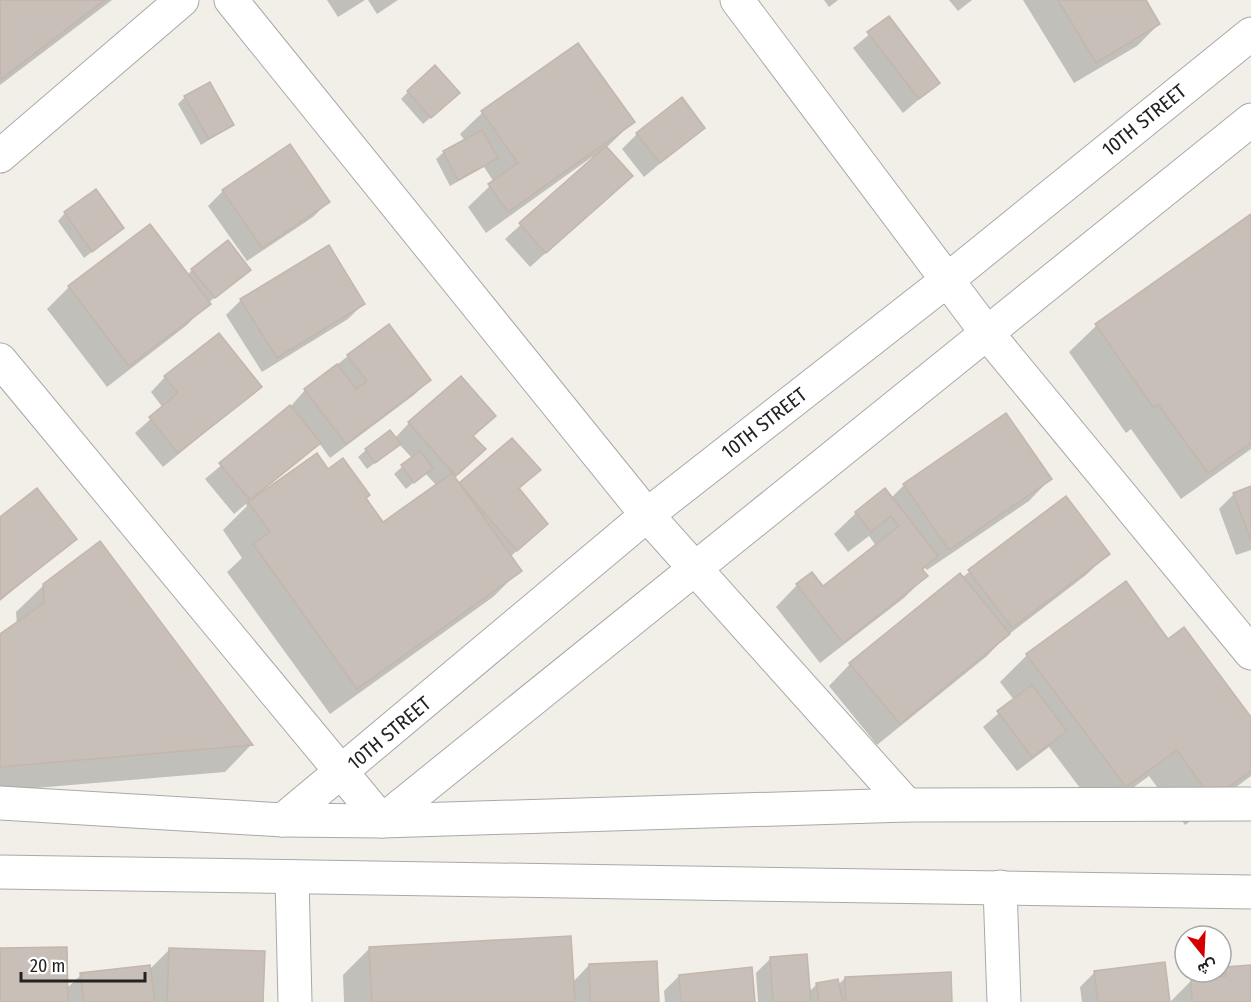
<svg xmlns="http://www.w3.org/2000/svg" width="1251" height="1002" font-family="'Fira Sans Condensed',Vazirmatn,sans-serif">
<rect width="100%" height="100%" fill="#f2efe9"/>
<!-- shadow -->
<g fill="#0003">
<path d="M0,0h112l-112,85z"/>
<path d="M327,0h38l-27,17z"/>
<path d="M368,0h30l-21,14z"/>
<path d="M824,0h14l-9,7z"/>
<path d="M949,0h23l-14,11z"/>
<path d="M1023,0h121l15,24 -22,22 -63,37z"/>
<path d="M889,18l49,65 -35,30 -50,-65z"/>
<path d="M578,45l55,77 -27,26 10,42 -86,77 -25,-28 89,-80 -2,-2 -106,76 -18,-26 26,-25 -10,-15 -34,19 -14,-27 8,-7 21,-11 -5,-7 22,-21z"/>
<path d="M408,92l43,8 -28,24 -22,-25z"/>
<path d="M185,97l47,28 -31,20 -23,-41z"/>
<path d="M703,127l-59,50 -22,-28 15,-15z"/>
<path d="M223,191l105,11 -15,15 -66,44 -39,-55z"/>
<path d="M65,213l57,15 -38,30 -26,-37z"/>
<path d="M1251,216v233l-70,50 -50,-70 -5,4 -57,-81 27,-26z"/>
<path d="M149,226l38,49 5,-5h57l-41,33 -21,22 -80,62 -60,-78 22,-22z"/>
<path d="M241,300l122,4 -15,15 -86,53 -36,-57z"/>
<path d="M348,356l81,24 -15,15 -84,63 -11,-15 -59,50 2,2 65,-24 37,27 19,26 54,-38 -12,-13 -19,16 -12,-15 18,-16 -13,-14 -32,25 -9,-12 8,-7 29,-12 14,-15 85,-7 -22,21 -3,27 -16,14 5,7 54,-45 26,30 -20,20 28,34 -36,33 10,13 -27,27 -163,117 -103,-142 15,-14 -19,-28 24,-24 -1,-2 -12,10 -29,-35 86,-73 14,-16z"/>
<path d="M165,377l95,10 -97,80 -28,-34 28,-25 -12,-16z"/>
<path d="M1050,479l-21,22 -102,69 -2,-2 -3,3 4,5 -22,22 -84,65 -44,-56 21,-22 26,3 53,-42 -7,-10 -21,16 -14,-18 22,-21 35,-15 13,-13z"/>
<path d="M1251,488v62l-15,5 -17,-46 15,-15z"/>
<path d="M1065,498l43,56 -22,21 -82,63 -17,18 -110,89 -48,-59 21,-22z"/>
<path d="M0,519l75,20 -75,62z"/>
<path d="M100,543l151,202 -26,27 -225,19v-154l17,-12 -1,-13 28,-27z"/>
<path d="M1168,641l83,79v56l-66,49 -36,-49 -50,37 -50,-66 -32,24 -34,-44 31,-27 -14,-18 27,-27z"/>
<path d="M370,948l203,34 16,-17 68,37h-313l-1,-27z"/>
<path d="M0,949l66,40 15,-14 68,-5 20,-20 93,52h-262z"/>
<path d="M771,958l38,34 7,-7h22l7,-7 106,24h-193l-2,-29z"/>
<path d="M1251,966v36h-81l21,-21 24,-2 11,-11z"/>
<path d="M1095,972l73,30h-86l-2,-15z"/>
<path d="M679,976l75,26h-89l-1,-11z"/>
</g>
<!-- building -->
<g fill="#c7bfb8" stroke="#c4b6ab" stroke-width="1.5">
<path d="M0,0h105l-105,80z"/>
<path d="M1058,0h88l14,24 -64,39z"/>
<path d="M889,16l51,67 -21,16 -52,-67z"/>
<path d="M578,43l57,79 -127,90 -20,-28 30,-21 -37,-52z"/>
<path d="M435,65l25,28 -29,25 -24,-27z"/>
<path d="M210,82l24,43 -25,14 -25,-43z"/>
<path d="M682,97l23,31 -45,35 -24,-30z"/>
<path d="M482,130l16,28 -40,22 -15,-29z"/>
<path d="M290,144l40,58 -68,46 -40,-58z"/>
<path d="M606,146l27,30 -87,77 -27,-30z"/>
<path d="M96,189l28,39 -32,24 -28,-40z"/>
<path d="M1251,214v229l-43,30 -50,-69 -5,3 -58,-83z"/>
<path d="M150,224l61,80 -82,62 -61,-80z"/>
<path d="M228,240l23,30 -36,28 -24,-29z"/>
<path d="M329,245l36,59 -88,54 -37,-59z"/>
<path d="M389,324l42,56 -85,64 -42,-55 33,-25 19,25 11,-8 -20,-26z"/>
<path d="M219,333l43,54 -84,66 -29,-36 29,-24 -14,-17z"/>
<path d="M461,376l35,40 -23,20 13,13 -30,27 -48,-54z"/>
<path d="M290,405l31,38 -71,57 -31,-37z"/>
<path d="M1006,413l46,66 -103,71 -46,-66z"/>
<path d="M390,430l11,14 -26,19 -10,-14z"/>
<path d="M512,438l29,32 -22,18 29,36 -31,27 -58,-68z"/>
<path d="M420,451l13,17 -19,15 -13,-18z"/>
<path d="M317,453l11,16 15,-11 27,37 -4,3 17,24 69,-49 70,98 -165,118 -104,-145 17,-12 -22,-30z"/>
<path d="M1251,486v54l-18,-47z"/>
<path d="M37,488l40,51 -77,60v-82z"/>
<path d="M885,488l53,68 -16,13 6,7 -85,67 -47,-59 16,-12 11,14 76,-60 -8,-10 -20,16 -16,-20z"/>
<path d="M1066,496l44,58 -98,74 -44,-58z"/>
<path d="M100,541l153,204 -253,22v-133l44,-31 -1,-19z"/>
<path d="M960,573l50,61 -110,90 -51,-61z"/>
<path d="M1126,581l42,58 16,-12 67,90v54l-39,28 -35,-49 -51,37 -100,-133z"/>
<path d="M1032,685l35,46 -35,26 -35,-46z"/>
<path d="M571,936l4,66h-203l-3,-55z"/>
<path d="M67,947l1,55h-68v-54z"/>
<path d="M169,948l96,3 -2,51h-96z"/>
<path d="M807,954l4,48h-38l-3,-45z"/>
<path d="M657,961l2,41h-69l-1,-38z"/>
<path d="M1165,962l5,40h-72l-4,-31z"/>
<path d="M150,965l5,37h-71l-4,-29z"/>
<path d="M1251,965v37h-59l-1,-23 35,-3 -1,-9z"/>
<path d="M752,967l3,35h-74l-2,-27z"/>
<path d="M951,972l1,30h-106l-1,-25z"/>
<path d="M838,979l5,23h-24l-3,-19z"/>
</g>
<g fill="none" stroke-linecap="round" stroke-linejoin="round">
<!-- minor casing -->
<g stroke="#a9a9a9" stroke-width="35">
<g id="minor">
<path d="M231,0l416,515 260,290"/>
<path d="M737,0l250,333 264,320"/>
<path d="M0,156l182,-156"/>
<path d="M0,360l382,461 869,-701"/>
<path d="M283,820l364,-305 299,-234 305,-247"/>
<path d="M292,877l3,125"/>
<path d="M1000,887l4,115"/>
</g>
</g>
<!-- tertiary casing -->
<g stroke="#a9a9a9" stroke-width="35">
<g id="tertiary">
<path d="M0,803l283,17 99,1 525,-16 344,-1"/>
<path d="M0,872l1251,20"/>
</g>
</g>
<!-- minor -->
<use href="#minor" stroke="#fff" stroke-width="33"/>
<!-- tertiary -->
<use href="#tertiary" stroke="#fff" stroke-width="33"/>
</g>
<g text-anchor="middle" stroke-width="6" stroke-linejoin="round" paint-order="stroke">
<!-- street labels -->
<g font-size="20" fill="#222" stroke="#fff">
<text transform="translate(1144 120) rotate(-39)" y="7">10TH STREET</text>
<text transform="translate(764 423) rotate(-38)" y="7">10TH STREET</text>
<text transform="translate(389 733) rotate(-40)" y="7">10TH STREET</text>
</g>
</g>
<!-- north arrow -->
<g transform="translate(1203 954) rotate(162)"><circle r="28" fill="#ffffff" stroke="#a7a7a7" stroke-width="1.5"/>
<path d="M0-4.5L10 22L0 15L-10 22Z" fill="#d40000"/>
<text y="-9" font-size="16" font-weight="bold" text-anchor="middle" fill="#222222">ش</text>
</g>
<!-- scale -->
<path d="M21 972v9h124v-9" fill="none" stroke="#222222" stroke-width="3"/>
<text x="30" y="972" font-size="18" fill="#222222" stroke="#ffffff" stroke-width="4.5" paint-order="stroke">20 m</text>
</svg>
